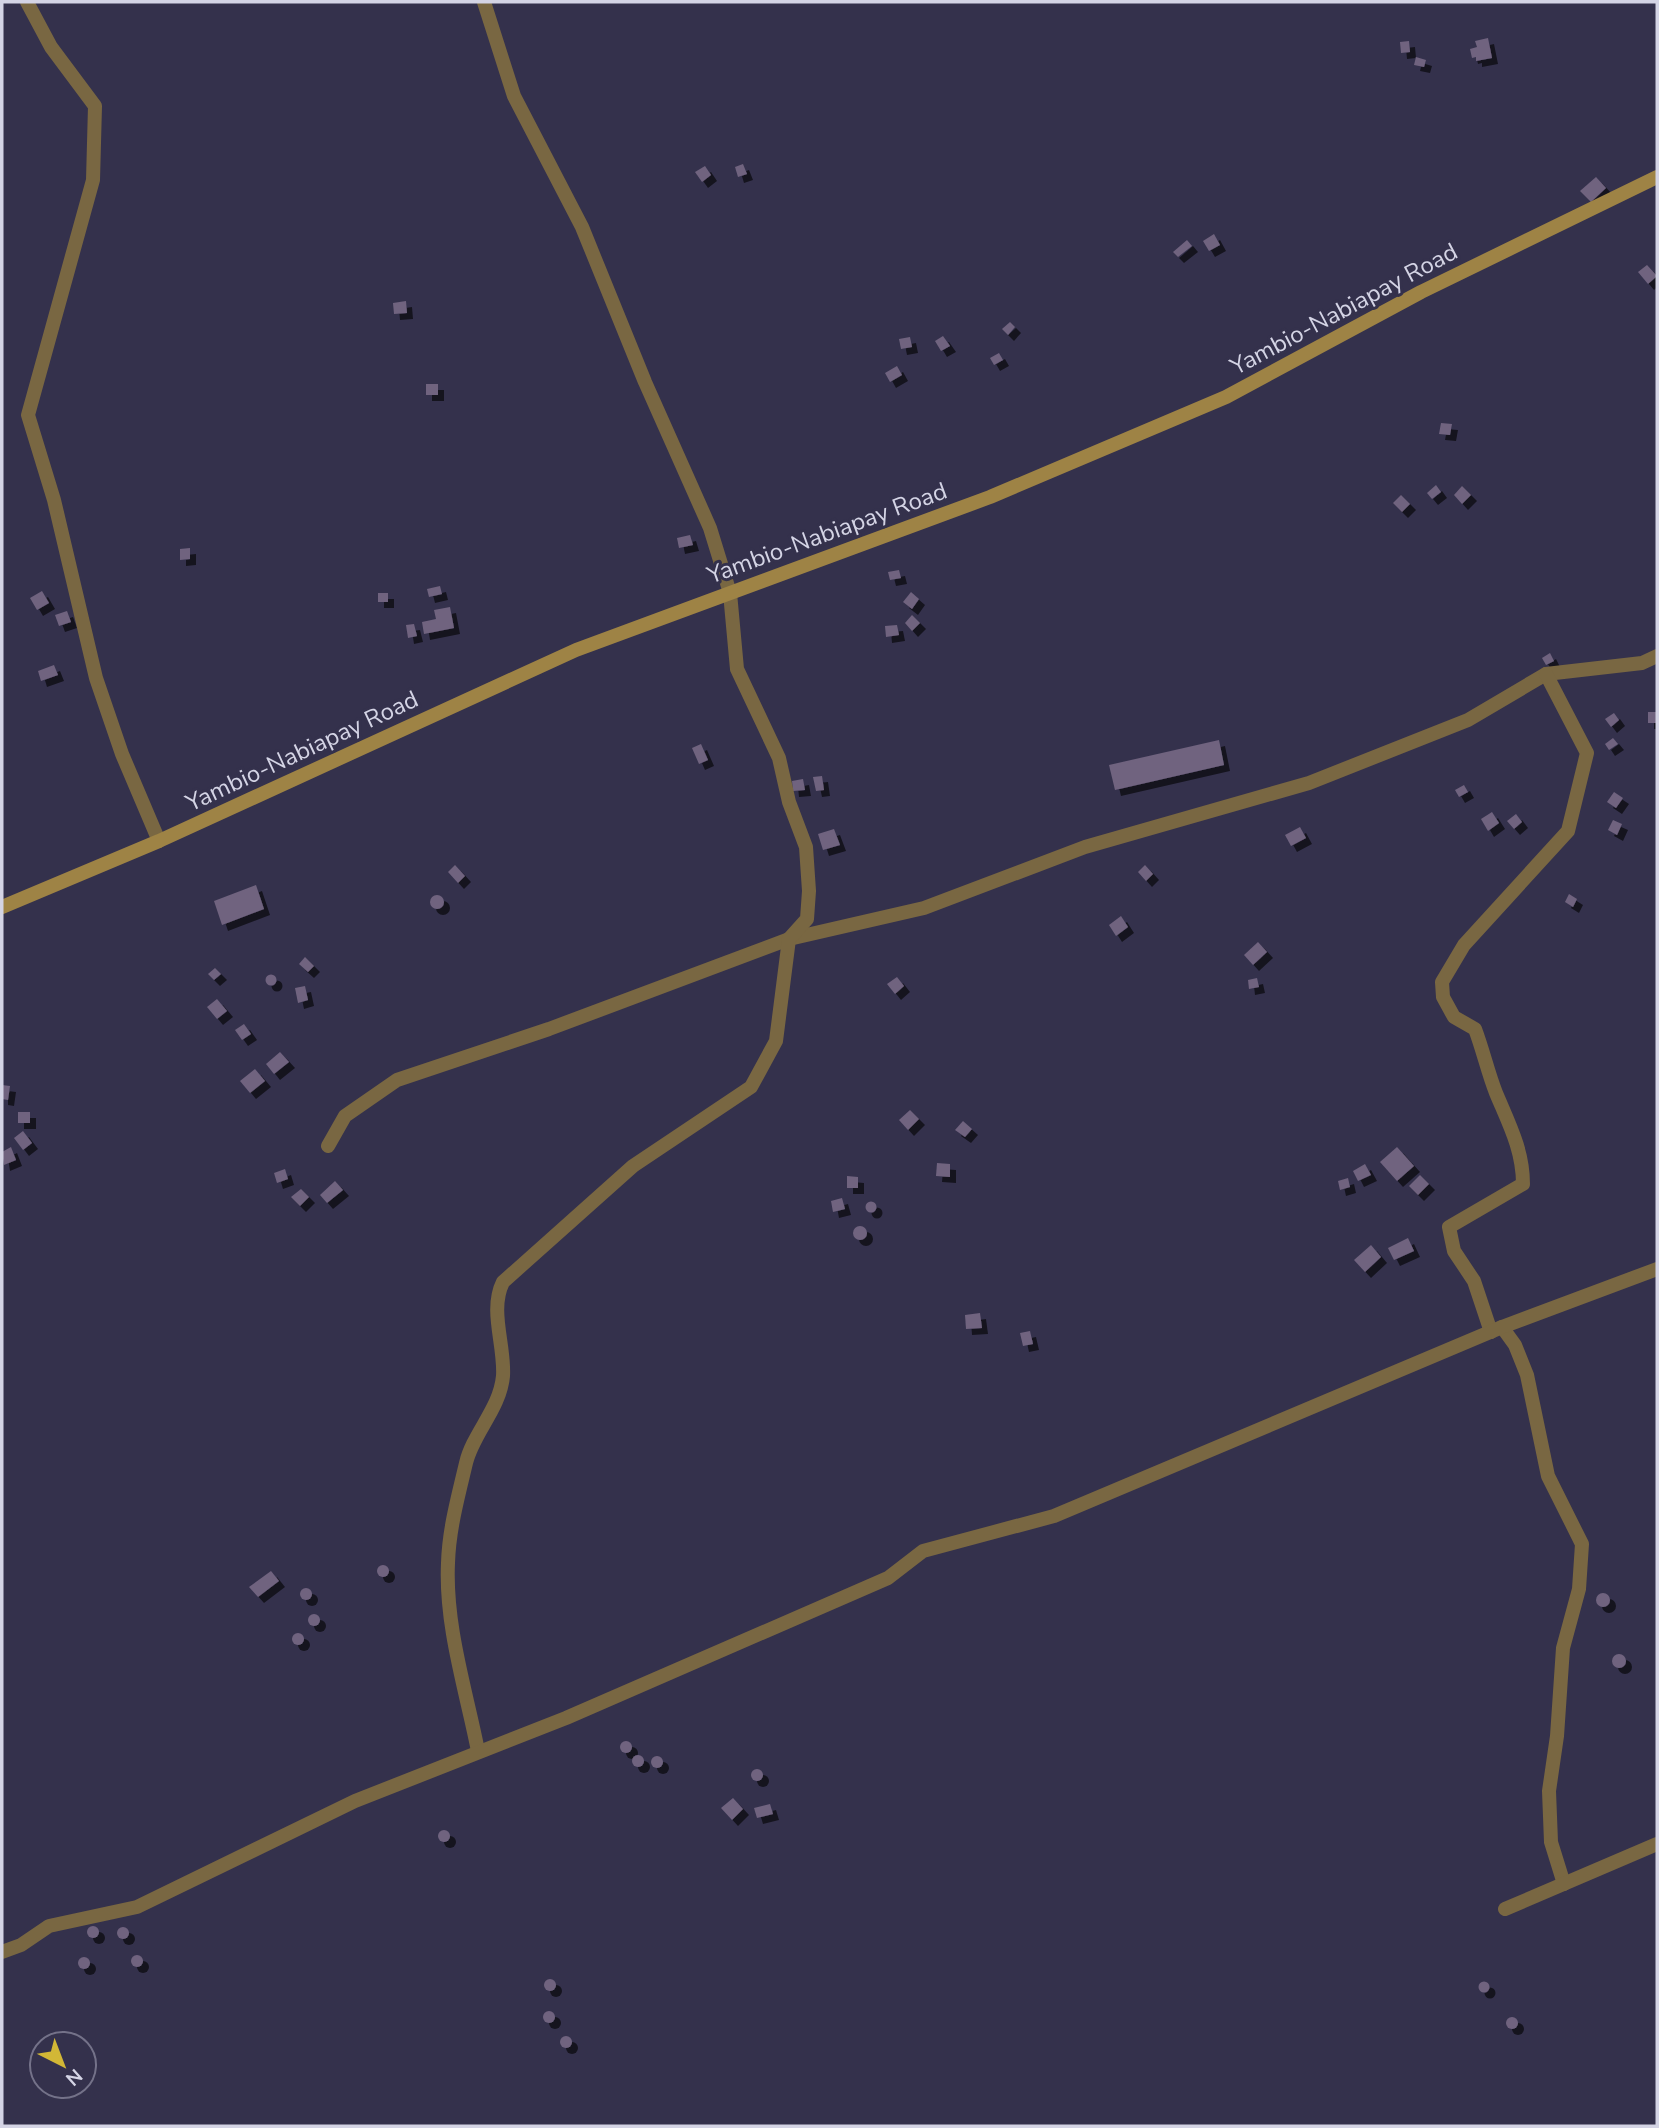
<svg xmlns="http://www.w3.org/2000/svg" width="1659" height="2128" font-family="'Nunito Sans',sans-serif">
<defs>
<filter id="shadow"><feDropShadow dx="6" dy="6" stdDeviation="0" flood-color="#0009"/></filter>
</defs>
<rect width="100%" height="100%" fill="#34314c"/>
<!-- building -->
<g fill="#70637f" filter="url(#shadow)">
<path d="M1488,38l4,20 -16,3v-4l-4,1 -2,-9 7,-2 -2,-6z"/>
<path d="M1409,41l1,11 -9,1 -1,-11z"/>
<path d="M1416,57l10,3 -2,7 -10,-2z"/>
<path d="M743,164l4,10 -9,3 -3,-10z"/>
<path d="M705,166l6,9 -9,7 -7,-10z"/>
<path d="M1596,177l10,11 -15,14 -11,-11z"/>
<path d="M1214,234l6,11 -11,6 -6,-10z"/>
<path d="M1187,240l5,6 -14,11 -5,-5z"/>
<path d="M1647,265l10,11 -9,8 -10,-12z"/>
<path d="M406,301l1,12 -13,1 -1,-11z"/>
<path d="M1010,322l5,5 -7,8 -6,-6z"/>
<path d="M943,336l7,10 -9,5 -6,-10z"/>
<path d="M910,337l2,10 -11,2 -2,-10z"/>
<path d="M999,353l4,7 -9,5 -4,-7z"/>
<path d="M897,366l5,9 -12,7 -5,-9z"/>
<rect x="426" y="384" width="12" height="11"/>
<path d="M1441,423l11,1 -2,11 -11,-1z"/>
<path d="M1436,485l5,7 -9,7 -5,-6z"/>
<path d="M1462,486l9,9 -9,9 -8,-9z"/>
<path d="M1401,495l9,9 -8,8 -9,-9z"/>
<path d="M690,535l3,10 -14,3 -2,-10z"/>
<path d="M190,548v11l-10,1v-11z"/>
<path d="M899,570l2,8 -11,2 -2,-8z"/>
<path d="M440,586l2,8 -13,3 -2,-8z"/>
<path d="M42,591l7,12 -12,7 -7,-12z"/>
<path d="M911,592l8,7 -7,10 -9,-7z"/>
<rect x="378" y="593" width="10" height="9"/>
<path d="M450,607l4,21 -30,6 -2,-12 14,-3 -2,-9z"/>
<path d="M67,611l4,11 -12,4 -4,-11z"/>
<path d="M912,615l8,8 -8,8 -7,-8z"/>
<path d="M414,624l3,12 -9,2 -2,-13z"/>
<path d="M897,625l2,10 -13,2 -1,-11z"/>
<path d="M1550,653l4,8 -8,4 -4,-7z"/>
<path d="M54,665l4,10 -17,6 -3,-10z"/>
<rect x="1648" y="712" width="9" height="11"/>
<path d="M1614,713l5,7 -8,7 -6,-8z"/>
<path d="M1613,738l5,6 -9,6 -4,-6z"/>
<path d="M1219,740l5,25 -109,25 -6,-25z"/>
<path d="M701,744l7,16 -9,4 -7,-16z"/>
<path d="M822,776l2,14 -8,1 -3,-14z"/>
<path d="M803,779l2,11 -12,1 -1,-10z"/>
<path d="M1464,785l4,7 -9,5 -4,-7z"/>
<path d="M1614,792l9,6 -7,10 -9,-6z"/>
<path d="M1492,812l7,11 -11,8 -7,-12z"/>
<path d="M1516,814l6,8 -8,7 -7,-8z"/>
<path d="M1613,820l9,4 -5,11 -9,-5z"/>
<path d="M1300,827l6,11 -15,8 -6,-11z"/>
<path d="M834,829l6,16 -17,5 -5,-16z"/>
<path d="M455,865l10,11 -7,7 -10,-11z"/>
<path d="M1145,865l8,9 -7,7 -8,-9z"/>
<path d="M256,885l8,24 -42,16 -8,-24z"/>
<path d="M1569,894l8,5 -4,8 -8,-5z"/>
<circle cx="437" cy="902" r="7"/>
<path d="M1121,916l7,11 -12,9 -7,-11z"/>
<path d="M1258,942l9,10 -14,13 -9,-10z"/>
<path d="M305,957l9,9 -6,6 -9,-8z"/>
<path d="M215,968l6,6 -7,6 -6,-6z"/>
<circle cx="271" cy="980" r="5.5"/>
<path d="M897,977l7,9 -9,8 -8,-10z"/>
<path d="M1257,978l2,9 -10,2 -1,-9z"/>
<path d="M305,986l3,14 -10,3 -3,-15z"/>
<path d="M217,999l10,12 -10,8 -10,-12z"/>
<path d="M244,1024l7,10 -9,6 -7,-10z"/>
<path d="M280,1052l9,10 -15,12 -8,-10z"/>
<path d="M255,1069l10,12 -15,12 -10,-12z"/>
<path d="M2,1085l8,1 -2,14 -6,-1z"/>
<path d="M910,1110l9,9 -11,11 -9,-10z"/>
<rect x="18" y="1112" width="12" height="11"/>
<path d="M963,1121l9,8 -7,8 -10,-7z"/>
<path d="M23,1131l9,12 -9,7 -9,-12z"/>
<path d="M11,1147l5,13 -12,5 -2,-13z"/>
<path d="M1397,1147l17,19 -17,15 -17,-19z"/>
<path d="M937,1163l13,1v13l-14,-1z"/>
<path d="M1365,1164l6,11 -13,6 -5,-10z"/>
<path d="M285,1169l3,10 -11,4 -3,-10z"/>
<path d="M1420,1175l9,9 -11,11 -9,-9z"/>
<path d="M847,1176l11,1v11h-11z"/>
<path d="M1348,1178l2,9 -10,3 -2,-9z"/>
<path d="M335,1181l8,9 -16,13 -7,-8z"/>
<path d="M301,1189l8,8 -9,9 -9,-9z"/>
<path d="M842,1198l3,11 -12,3 -2,-11z"/>
<circle cx="871" cy="1207" r="5.5"/>
<circle cx="860" cy="1233" r="7"/>
<path d="M1408,1238l6,13 -20,9 -6,-12z"/>
<path d="M1371,1245l10,12 -16,15 -11,-12z"/>
<path d="M980,1313l2,15 -16,1 -1,-14z"/>
<path d="M1030,1331l3,13 -10,2 -3,-13z"/>
<circle cx="383" cy="1571" r="6"/>
<path d="M271,1571l8,10 -21,16 -9,-10z"/>
<circle cx="306" cy="1594" r="6"/>
<circle cx="1603" cy="1600" r="7"/>
<circle cx="314" cy="1620" r="6"/>
<circle cx="298" cy="1639" r="6"/>
<circle cx="1619" cy="1661" r="7"/>
<circle cx="626" cy="1747" r="6"/>
<circle cx="638" cy="1761" r="6"/>
<circle cx="657" cy="1762" r="6"/>
<circle cx="757" cy="1775" r="6"/>
<path d="M733,1798l10,11 -11,11 -11,-12z"/>
<path d="M770,1804l3,10 -16,4 -3,-10z"/>
<circle cx="444" cy="1836" r="6"/>
<circle cx="93" cy="1932" r="6"/>
<circle cx="123" cy="1933" r="6"/>
<circle cx="137" cy="1961" r="6"/>
<circle cx="84" cy="1963" r="6"/>
<circle cx="550" cy="1985" r="6"/>
<circle cx="1484" cy="1987" r="5.5"/>
<circle cx="549" cy="2017" r="6"/>
<circle cx="1512" cy="2023" r="6"/>
<circle cx="566" cy="2042" r="6"/>
</g>
<g fill="none" stroke-linecap="round" stroke-linejoin="round">
<!-- street -->
<g stroke="#796742" stroke-width="14">
<path d="M27,2l24,45 44,59 -2,74 -65,235 26,85 42,178 26,76 37,87"/>
<path d="M328,1146l17,-30 52,-36 152,-51 240,-90 135,-31 161,-61 224,-64 159,-63 78,-46 96,-11 15,-7"/>
<path d="M1502,1327l13,18 12,30 21,101 34,68 -3,45 -16,59 -6,88 -8,55 2,51 13,42"/>
<path d="M1491,1332l-17,-51 -20,-30 -5,-24 74,-43c0,-34 -14,-60 -27,-91 -8,-20 -13,-43 -21,-64l-21,-12 -11,-20 -1,-15 22,-37 104,-114 19,-78 -41,-79"/>
<path d="M478,1751c-12,-61 -33,-125 -30,-188 1,-34 10,-66 18,-100 7,-30 34,-54 37,-87 2,-31 -14,-66 0,-94l130,-116 118,-79 25,-46 13,-102 18,-20 2,-28 -3,-44 -17,-45 -10,-44 -42,-89 -7,-76 -20,-65 -65,-146 -63,-155 -68,-131 -30,-94"/>
<path d="M1505,1909l152,-65"/>
<path d="M2,1952l19,-7 28,-19 88,-19 218,-106 211,-83 322,-140 35,-27 131,-35 448,-189 155,-58"/>
</g>
<!-- secondary -->
<path stroke="#9e8345" stroke-width="14" d="M2,907l157,-66 417,-191 414,-153 236,-100 195,-105 236,-115"/>
</g>
<g text-anchor="middle" stroke-width="6" stroke-linejoin="round" paint-order="stroke">
<!-- street labels -->
<g font-size="24" fill="#d4d4e5" stroke="#34314c">
<text transform="translate(1344 309) rotate(-28)" y="8">Yambio-Nabiapay Road</text>
<text transform="translate(827 533) rotate(-20)" y="8">Yambio-Nabiapay Road</text>
<text transform="translate(302 751) rotate(-25)" y="8">Yambio-Nabiapay Road</text>
</g>
</g>
<!-- border -->
<rect width="1659" height="2128" fill="none" stroke="#d4d4e5" stroke-width="7"/>
<!-- north arrow -->
<g transform="translate(63 2065) rotate(138)"><circle r="33" fill="#34314c" stroke="#747289" stroke-width="2"/>
<path d="M0-5L12 26L0 18L-12 26Z" fill="#d2b736"/>
<text y="-10" font-size="19" font-weight="bold" text-anchor="middle" fill="#d4d4e5">N</text>
</g>
</svg>
